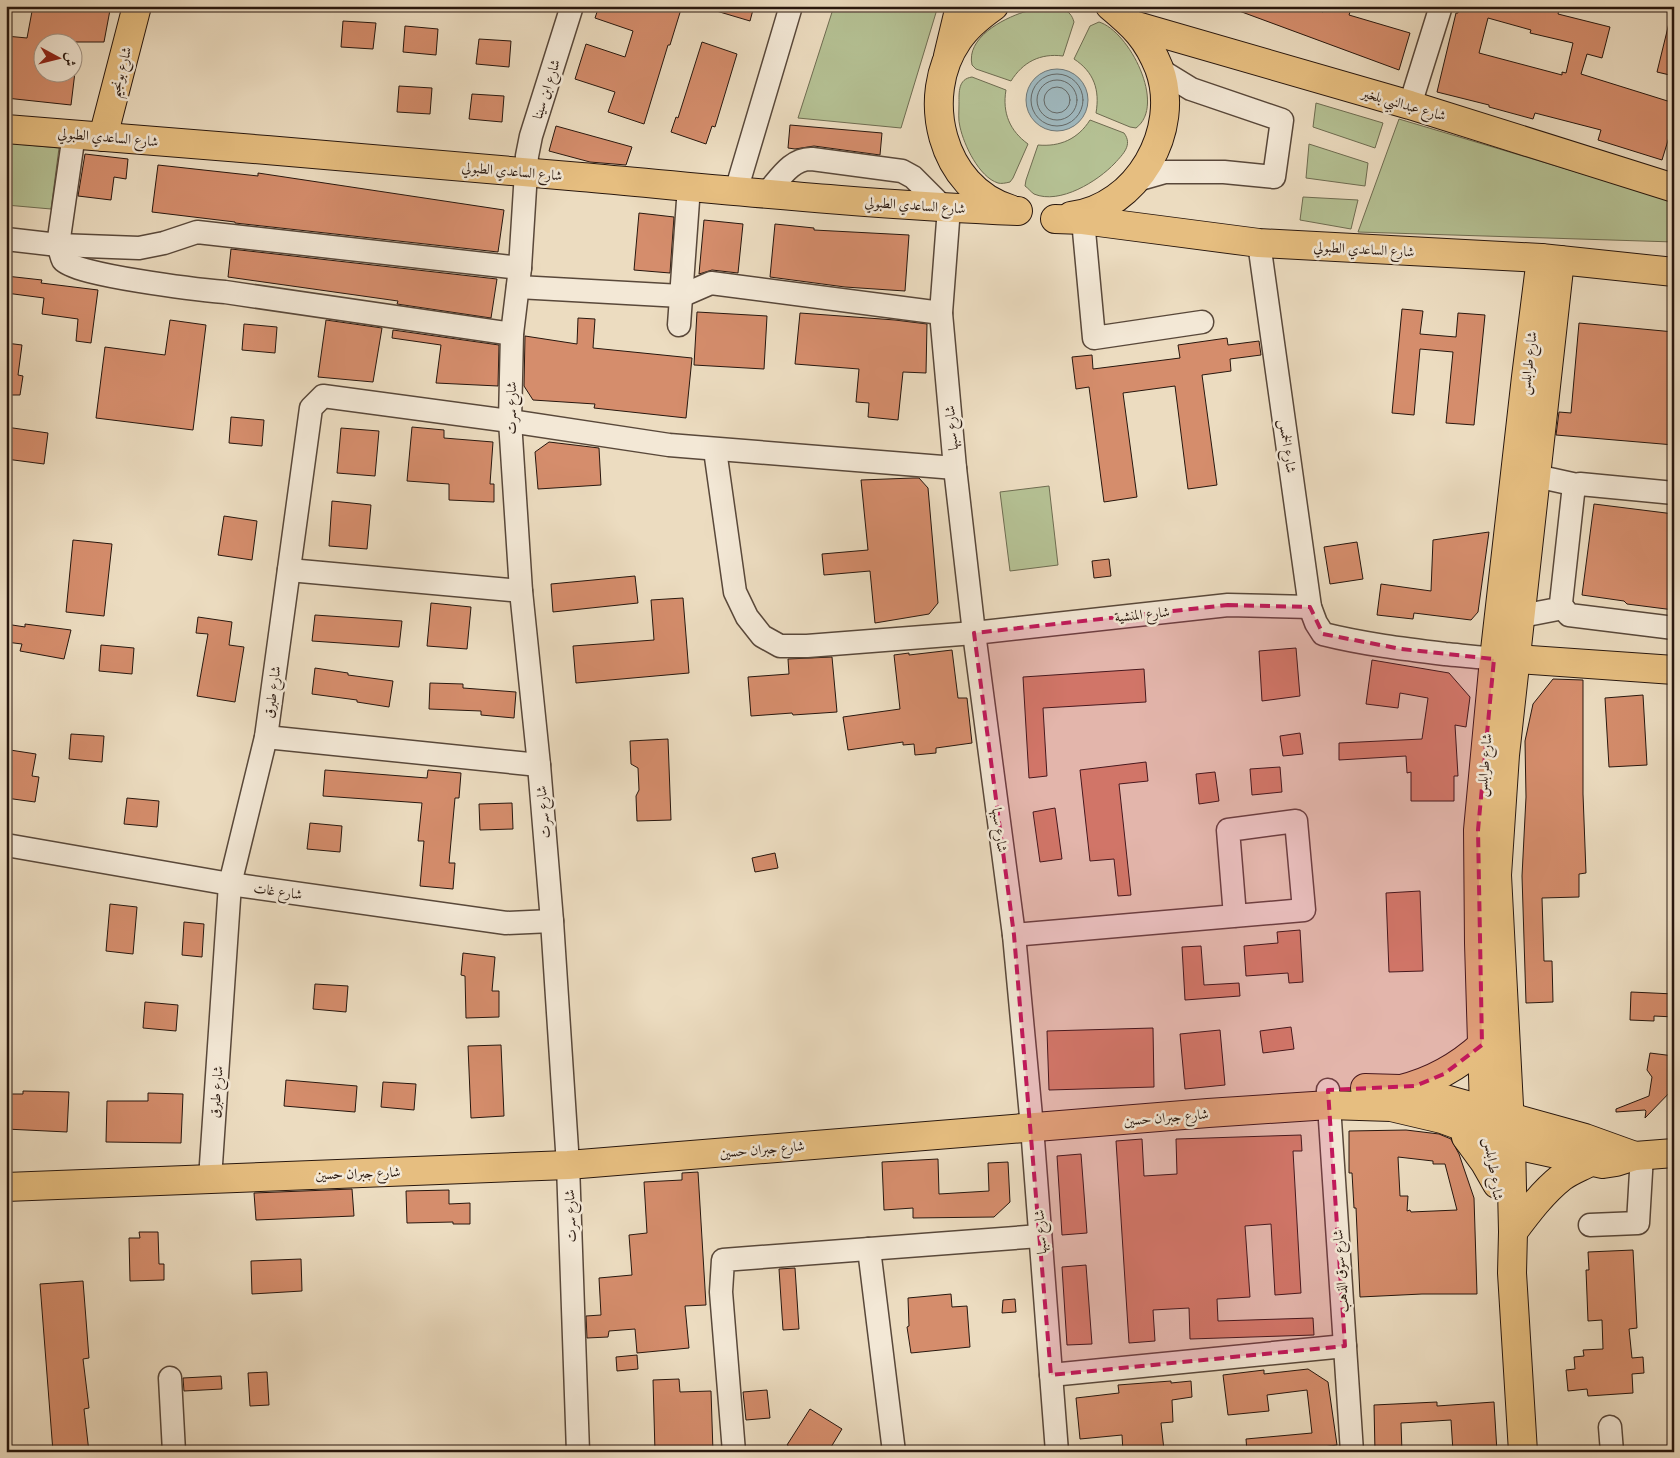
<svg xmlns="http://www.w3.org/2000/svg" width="1680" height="1458" font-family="'IM FELL Great Primer',Amiri,serif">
<rect width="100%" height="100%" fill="#ecdcc0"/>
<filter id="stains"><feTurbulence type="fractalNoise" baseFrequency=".004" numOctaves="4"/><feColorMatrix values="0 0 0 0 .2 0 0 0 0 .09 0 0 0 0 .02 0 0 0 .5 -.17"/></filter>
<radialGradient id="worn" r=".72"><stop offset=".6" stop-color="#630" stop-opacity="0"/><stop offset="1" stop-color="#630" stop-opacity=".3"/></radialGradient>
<!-- green -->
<g fill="#b5c194" stroke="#6e6c51">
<path d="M834,6h104l-37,122 -103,-10z"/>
<path d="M1063,9c6,3 9,6 11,13l-11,34c-23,-3 -40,6 -52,25l-35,-12 -4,-4c-6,-27 30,-46 52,-53 12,-3 26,-3 39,-3z"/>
<path d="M1099,22c30,9 68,83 37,106l-6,-1 -34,-14c4,-23 -2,-41 -22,-54l16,-33z"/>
<path d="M972,77l34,13c-4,23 4,41 22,54l-15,34 -3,4c-4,1 -9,2 -12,1 -19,-6 -34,-38 -38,-56 -2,-7 -1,-15 -1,-23 0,-12 -1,-25 13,-27z"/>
<path d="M1316,103l67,20 -8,25 -62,-21z"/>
<path d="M1399,119l224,67 51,11v45l-316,-10z"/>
<path d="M1090,120l34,13c9,12 -1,21 -9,30 -17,18 -55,42 -81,31 -3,-2 -6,-6 -9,-8l1,-6 12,-35c22,2 40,-6 52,-25z"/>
<path d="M6,143l53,5 -8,61 -45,-4z"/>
<path d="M1309,144l59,19 -3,23 -59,-8z"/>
<path d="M1303,197l55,3 -7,29 -51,-9z"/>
<path d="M1049,486l9,79 -48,6 -10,-79z"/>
</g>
<!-- water -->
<circle fill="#9fb8be" stroke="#6f7878" cx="1057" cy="100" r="31"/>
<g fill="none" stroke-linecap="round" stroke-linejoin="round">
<!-- shore -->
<g stroke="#646866" stroke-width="1">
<circle cx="1057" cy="100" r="26"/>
<circle cx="1057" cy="100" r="20"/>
<circle cx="1057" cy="100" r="13"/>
</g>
</g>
<!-- building -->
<g fill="#d58d6c" stroke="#28170e" fill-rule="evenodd">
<path d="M33,6h58l19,4 -6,32h-62v30h33l-4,33 -65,-7v-62l21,2z"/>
<path d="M599,6h83l-12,39h-2l-24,79 -36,-12 7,-20 -40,-13 11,-35 39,13 8,-26 -38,-13z"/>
<path d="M713,6h41l-4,15 -37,-11z"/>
<path d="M1232,6h75l16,6 2,-6h27l-3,9 61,18 -11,37 -168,-62z"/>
<path d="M1459,6h101l-2,8 52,13 -8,31 -15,-4 -6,20 93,29v18l-12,39 -64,-20 3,-10 -66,-17 -2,6 -44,-12v-2l-52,-13 19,-79h2zM1488,18l43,12 -1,3 43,10 -7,30 -4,-1v3l-83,-22z"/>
<path d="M343,21l33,2 -3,26 -32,-2z"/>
<path d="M1669,23h5v53l-17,-4z"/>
<path d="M405,26l33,3 -2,26 -33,-3z"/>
<path d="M479,39l32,2 -2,26 -33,-3z"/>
<path d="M702,42l35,12 -22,73 -3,-1 -6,18 -35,-12 5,-15 2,1z"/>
<path d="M399,86l33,2 -2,26 -33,-2z"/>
<path d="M472,94l32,2 -2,26 -33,-3z"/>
<path d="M790,125l92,8 -2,22 -66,-9 -19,3 -7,-1z"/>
<path d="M556,126l76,21 -6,18 -36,-3 -41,-11z"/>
<path d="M85,154l43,5 -2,20 -12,-2 -3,23 -33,-4z"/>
<path d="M158,165l100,11v-3l246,37 -6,42 -263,-29v-1l-83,-10z"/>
<path d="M639,213l35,4 -4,56 -36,-3z"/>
<path d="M704,220l39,4 -5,49 -26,-3 -13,4z"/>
<path d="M775,224l39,4v2l95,5 -4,56 -60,-4 -75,-10z"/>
<path d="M231,249l266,30 -6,39 -94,-14 1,-3 -170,-24z"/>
<path d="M6,276l36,4 -1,3 57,7 -7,53 -15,-2 2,-22 -36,-5 2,-16 -38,-5z"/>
<path d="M1402,309l21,2 -3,23 36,3 2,-24 27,2 -11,110 -28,-2 7,-71 -33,-3 -6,66 -22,-2z"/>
<path d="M697,312l70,4 -3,53 -70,-4z"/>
<path d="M800,313l95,7 32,4 -1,49 -23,-1 -5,48 -30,-3 1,-14 -13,-1 3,-33 -64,-5z"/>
<path d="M578,318l17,1 -2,29 99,10 -6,60 -92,-10 1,-4 -62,-4 -9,-14 1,-50 52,8z"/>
<path d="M170,320l36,5 -13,105 -97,-12 9,-71 60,8z"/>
<path d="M326,320l56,8 -9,54 -55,-5z"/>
<path d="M1579,323l95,9v113l-118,-10 3,-23 12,1z"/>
<path d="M244,324l33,3 -2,26 -33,-3z"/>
<path d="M393,330l106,15 -1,41 -62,-3 5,-38 -49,-7z"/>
<path d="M1227,338l1,7 31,-4 2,14 -31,4 1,12 -29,4 15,110 -29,4 -13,-103 -52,7 14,104 -33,5 -15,-115 -13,2 -4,-32 20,-2 1,14 87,-11 -2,-13z"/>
<path d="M6,343l16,2 -4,30 5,1 -3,19h-14z"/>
<path d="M231,417l33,3 -2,26 -33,-3z"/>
<path d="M6,427l42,6 -4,31 -38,-5z"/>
<path d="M412,427l32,3v8l49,4 -3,42h4v18l-45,-2v-16l-42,-3z"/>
<path d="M341,428l38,3 -4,45 -38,-3z"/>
<path d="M549,442l50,6 2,37 -63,4 -3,-37z"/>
<path d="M913,478h6l9,10 10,115 -9,11 -54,9 -5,-52 -46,4 -2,-21 46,-4 -7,-70z"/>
<path d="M332,501l39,4 -4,44 -38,-3z"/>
<path d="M1594,504l80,10v96l-47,-6 -3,-3 -42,-6z"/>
<path d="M224,516l33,5 -5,39 -34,-5z"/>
<path d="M1489,532l-11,80 -7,8 -57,-7 -1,6 -36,-4 4,-31 50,7 2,-51z"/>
<path d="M73,540l39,4 -8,72 -38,-4z"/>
<path d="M1357,542l6,37 -33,5 -6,-37z"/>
<path d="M1109,559l2,17 -17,2 -2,-17z"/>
<path d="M635,576l3,27 -85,9 -2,-28z"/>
<path d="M683,598l6,75 -113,10 -3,-37 81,-6 -3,-40z"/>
<path d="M431,603l40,4 -4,42 -40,-3z"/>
<path d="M315,615l87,6 -3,26 -87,-6z"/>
<path d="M198,617l34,5 -3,23 15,2 -9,55 -38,-6 11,-62 -12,-1z"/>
<path d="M6,624l19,3v-3l46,6 -7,29 -44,-8 2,-7 -16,-2z"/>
<path d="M101,645l33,3 -2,26 -33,-3z"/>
<path d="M1296,648l4,48 -38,5 -3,-50z"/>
<path d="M952,650l6,48h9l5,45 -36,5v5l-21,2 -1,-11 -11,1v-3l-55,8 -5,-33 57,-8 -6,-54 15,-2v2z"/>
<path d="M832,657l5,55 -44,3 -1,-2 -41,3 -3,-39 41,-3 -1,-15z"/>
<path d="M1372,660l77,13 21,24 -4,30 -11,-2 3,51h-4v25h-43v-29l-4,1 -1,-17 -67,4v-17l83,-4 6,-41 -28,-5 -2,15 -32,-4z"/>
<path d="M315,668l33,5v2l45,6 -4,26 -32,-5v-2l-45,-6z"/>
<path d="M1144,669l2,33 -103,6 4,68 -18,2 -6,-101z"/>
<path d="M1553,679l30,1v114l3,79 -7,1v23l-37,1 2,63h8l1,41 -27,1 -4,-127 4,-79 -1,-56 8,-37z"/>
<path d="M430,683l33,1v4l53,4 -2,26 -33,-3v-4l-52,-2z"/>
<path d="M1643,695l4,70 -38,2 -4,-69z"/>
<path d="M1300,733l3,21 -20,2 -3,-20z"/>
<path d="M71,734l33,2 -2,26 -33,-3z"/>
<path d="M668,739l3,81 -34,1 -1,-25 3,-6 -1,-22 -7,-4 -1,-23z"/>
<path d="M10,750l26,4 -4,22 7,1 -4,25 -29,-4v-27z"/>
<path d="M1146,762l2,19 -29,3 12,111 -13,1 -4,-37 -24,2 -10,-91z"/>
<path d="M1280,767l2,25 -30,3 -2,-26z"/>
<path d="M325,770l102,8 1,-8 33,3 -2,25h-4l-6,65h6l-2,26 -33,-3 4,-45h-6l4,-38 -99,-7z"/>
<path d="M1215,772l4,29 -20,3 -3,-30z"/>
<path d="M127,798l32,3 -2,26 -33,-3z"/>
<path d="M512,803l1,26 -33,1 -1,-26z"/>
<path d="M1055,808l7,51 -22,3 -7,-50z"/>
<path d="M310,823l32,3 -2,26 -33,-3z"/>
<path d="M775,853l3,15 -23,4 -3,-14z"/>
<path d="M1420,891l3,80 -34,1 -3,-79z"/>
<path d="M110,904l27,3 -4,47 -27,-3z"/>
<path d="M184,922l20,2 -2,33 -20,-2z"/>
<path d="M1300,930l3,52 -14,1 -1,-10 -42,3 -2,-30 34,-3 -1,-11z"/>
<path d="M1201,946l3,39 35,-2 1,13 -55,4 -3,-53z"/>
<path d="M463,953l32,4 -3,34h7v26l-33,1 -1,-42 -4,-1z"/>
<path d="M315,984l33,2 -2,26 -33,-3z"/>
<path d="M1631,992l43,2v23l-20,-1v5l-24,-1z"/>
<path d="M145,1002l33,3 -2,26 -33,-3z"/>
<path d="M1291,1027l3,22 -31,4 -3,-22z"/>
<path d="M1153,1028l1,59 -105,3 -2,-59z"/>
<path d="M1220,1030l5,55 -40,4 -5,-55z"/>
<path d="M501,1045l3,71 -33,2 -3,-72z"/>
<path d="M1650,1053l24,3 -3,21 3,1v10l-29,30 1,-7 -1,-1 -29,2v-3l33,-13 3,-19 -5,-7z"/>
<path d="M286,1080l71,6 -2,26 -71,-6z"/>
<path d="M383,1082l33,2 -2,26 -33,-3z"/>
<path d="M23,1091l46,1 -2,40 -61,-3v-35h17z"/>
<path d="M148,1093l35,1 -2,49 -75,-1 1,-41h41z"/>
<path d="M1406,1130l33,4 12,5 8,15 15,44 3,96h-55l-62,3 -4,-89h-2l-2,-35h-3v-42zM1398,1157l35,4v3h12l12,46 -46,2 -1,-2 -3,1 1,-15h-8z"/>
<path d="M1301,1135l1,16h-9l8,142 -26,2 -4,-71 -26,2 5,71 -33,2 1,22 95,-3 1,17 -124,4 -1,-31 -36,2 2,31 -26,2 -13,-202 26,-2 2,37 33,-2 -1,-35z"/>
<path d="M1081,1154l6,79 -25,2 -5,-79z"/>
<path d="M938,1159l1,35 50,-3 -1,-28 20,-1 2,40 -16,15 -81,1v-10l-29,2 -2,-48z"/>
<path d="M698,1172l8,133 -21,1 4,42 -52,5 -2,-24 -26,2 -1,6 -21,1 -1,-22 15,-1 -2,-37 33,-3 -3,-40 18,-2 -3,-51 38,-2v-7z"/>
<path d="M352,1189l2,27 -98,4 -2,-27z"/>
<path d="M449,1190v14l21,-1v21h-17v-2l-46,1 -1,-32z"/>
<path d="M139,1232h19l1,32h5v16l-34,1 -1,-43h11z"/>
<path d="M1633,1250l4,78 -8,1 3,29 11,-1 1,16 -12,1 1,19 -45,3 -1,-7 -19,2 -2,-21 9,-1 -1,-12 10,-1 -1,-6 20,-1 -1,-29 -14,1 -2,-51h3l-1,-18z"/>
<path d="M301,1259l1,32 -50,3 -1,-33z"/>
<path d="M1086,1265l6,79 -25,1 -5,-78z"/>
<path d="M795,1268l4,61 -16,1 -4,-61z"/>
<path d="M83,1281l6,77 -6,1 6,49 -5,1 5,43h-36l-13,-168z"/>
<path d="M951,1294l1,13 15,-1 3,41 -59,6 -4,-26 2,-1 -1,-28z"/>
<path d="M1015,1299l1,13 -14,1 1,-13z"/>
<path d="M637,1355l1,14 -21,2 -1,-14z"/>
<path d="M1308,1369l20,13 9,63 -49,7h-41l-1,-13 66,-6 -5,-43 -40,5 2,16 -41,4 -5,-40 41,-5v4z"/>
<path d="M267,1372l2,33 -19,1 -2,-33z"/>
<path d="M221,1376l1,13 -38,2 -1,-13z"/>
<path d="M679,1379l1,13 31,-1 2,61h-58l-2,-72z"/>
<path d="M1171,1381v2l20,-2 1,16 -20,3 1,22 -12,1 3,27 -41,2 -1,-17 -42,4 -4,-41 43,-5 -1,-8z"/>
<path d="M767,1390l3,28 -24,2 -3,-28z"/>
<path d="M1437,1402v4l57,-4 3,50h-44l-2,-32 -50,3 1,29h-27l-1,-47z"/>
<path d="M810,1409l32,20 -14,23h-31l-10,-7z"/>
</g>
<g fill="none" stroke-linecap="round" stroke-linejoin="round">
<!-- minor casing -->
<g stroke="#59483a" stroke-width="25">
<g id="minor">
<path d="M572,6l-41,130 -4,20 -7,112 -8,66 -2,87 11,170 18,174 13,156 16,244 10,287"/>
<path d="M1410,105l31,-99"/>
<path d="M74,134l-16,111c2,4 3,11 5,15 11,15 137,30 162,32l287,42"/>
<path d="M1137,180l28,-8h59l50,5 8,-57 -91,-31 -31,-19"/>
<path d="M736,191l55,-185"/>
<path d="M766,194c13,-14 25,-36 46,-35l90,12 11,6 31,31"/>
<path d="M949,208l-8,105 14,155 19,165 40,302 18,192 25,325"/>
<path d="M1083,220l11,118 108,-16"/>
<path d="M6,239l52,6 81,3 25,-5 33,-11 323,36"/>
<path d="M1259,243l51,364 6,16 7,11c40,10 81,15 122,20 22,2 44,5 66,5"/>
<path d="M518,287l163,9 30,-13 230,30"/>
<path d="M679,325l10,-138"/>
<path d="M715,450l20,142 12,25 15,19 18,10h27l167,-13 254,-28 82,2"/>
<path d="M1536,476l41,9"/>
<path d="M289,570l232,21"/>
<path d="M1563,608l6,7 105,13"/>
<path d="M1521,616l42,-8 -2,-5 12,-109 3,-8 4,-2 94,9"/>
<path d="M266,737l273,28"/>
<path d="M6,845l224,39 276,39 46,-2"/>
<path d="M1014,935l290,-25 -8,-89 -68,9 7,86"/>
<path d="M1328,1090l24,362"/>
<path d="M210,1179l20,-295 36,-147 45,-329 12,-12 187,25 159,24 286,23"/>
<path d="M1590,1225l48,-2 4,-68"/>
<path d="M869,1249l25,203"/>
<path d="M1051,1375l294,-29"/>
<path d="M170,1378l4,74"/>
<path d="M1610,1427l2,25"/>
<path d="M734,1452l-13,-160 2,-32 317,-24"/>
</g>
</g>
<!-- major casing -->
<g stroke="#28170e" stroke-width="30">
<g id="major">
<path d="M948,56l12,-50"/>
<path d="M103,137l34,-131"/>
<path d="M1517,659l157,11"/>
<path d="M1365,1088l35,1 27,5 158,44 50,18"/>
<path d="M1401,1089c32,-8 57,-22 81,-44"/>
<path d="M1466,1137l19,26 12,21"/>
<path d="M1491,1149l-7,-40 -5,-166 -1,-113 16,-171 32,-282 15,-119"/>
<path d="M6,1187l562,-22 640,-52 121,-8 62,2 51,12 69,25 92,20 13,-2 19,-6 39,-3"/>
<path d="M1513,1232c15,-20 30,-40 49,-55 8,-6 19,-10 28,-15"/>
<path d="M1523,1452l-11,-179 1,-41 -2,-88 -14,-269 8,-120 55,-495"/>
</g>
</g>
<!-- highway casing -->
<g stroke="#28170e" stroke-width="30">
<g id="highway">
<path d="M994,6c-14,10 -27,20 -36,34 -39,56 -17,148 52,169"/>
<path d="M1133,25l277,80 264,83"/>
<path d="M6,129c192,15 383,31 575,48 145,13 291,28 437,34"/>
<path d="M1071,216c66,-8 111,-86 88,-148 -12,-30 -25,-42 -49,-62"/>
<path d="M1055,219l28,1 176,23 282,15 133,14"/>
</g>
</g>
<!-- minor -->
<use href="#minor" stroke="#f3e8d6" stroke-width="22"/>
<!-- major -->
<use href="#major" stroke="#e6be80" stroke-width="28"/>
<!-- highway -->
<use href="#highway" stroke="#e6be80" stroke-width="28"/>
</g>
<!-- marked area -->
<path fill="#c2185b" fill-opacity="0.2" stroke="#c2185b" stroke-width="4" stroke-dasharray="10 6" stroke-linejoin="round" d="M1228,605l82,2 13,27 78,15 93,10 -16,171 4,215 -38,29 -29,12 -87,4 17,256 -294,29 -37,-440 -40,-302z"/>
<g text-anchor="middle" stroke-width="5" stroke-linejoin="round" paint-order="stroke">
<!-- street labels -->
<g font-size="14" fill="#28170e" stroke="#f3e8d6">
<text transform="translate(120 72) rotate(-75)" y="5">شارع بونجيم</text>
<text transform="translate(546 89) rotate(-72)" y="5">شارع ابن سينا</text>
<text transform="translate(1404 104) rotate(16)" y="5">شارع عبدالنبي بلخير</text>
<text transform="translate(108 137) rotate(5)" y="5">شارع الساعدي الطبولي</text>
<text transform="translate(512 171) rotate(5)" y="5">شارع الساعدي الطبولي</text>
<text transform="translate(915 205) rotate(4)" y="5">شارع الساعدي الطبولي</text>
<text transform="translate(1364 249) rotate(3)" y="5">شارع الساعدي الطبولي</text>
<text transform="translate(1528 363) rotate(-83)" y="5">شارع طرابلس</text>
<text transform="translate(511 408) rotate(-90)" y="5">شارع سرت</text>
<text transform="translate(951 428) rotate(-95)" y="5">شارع سبها</text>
<text transform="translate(1288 446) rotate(82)" y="5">شارع الخمس</text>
<text transform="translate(1142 614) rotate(-6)" y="5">شارع المنشية</text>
<text transform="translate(272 692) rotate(-82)" y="5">شارع طبرق</text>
<text transform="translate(1484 765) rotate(-85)" y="5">شارع طرابلس</text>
<text transform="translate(543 812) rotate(-95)" y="5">شارع سرت</text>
<text transform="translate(1000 830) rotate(82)" y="5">شارع سبها</text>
<text transform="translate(278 891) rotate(8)" y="5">شارع غات</text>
<text transform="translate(216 1092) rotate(-86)" y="5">شارع طبرق</text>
<text transform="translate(1166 1117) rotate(-5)" y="5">شارع جبران حسين</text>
<text transform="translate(762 1149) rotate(-5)" y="5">شارع جبران حسين</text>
<text transform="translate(1494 1169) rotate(81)" y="5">شارع طرابلس</text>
<text transform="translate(358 1173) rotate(-2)" y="5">شارع جبران حسين</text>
<text transform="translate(570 1216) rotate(-92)" y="5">شارع سرت</text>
<text transform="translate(1040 1232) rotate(-94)" y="5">شارع سبها</text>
<text transform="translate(1340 1271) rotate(-94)" y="5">شارع سوق الذهب</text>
</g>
</g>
<!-- margin -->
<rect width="1680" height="1458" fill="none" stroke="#ecdcc0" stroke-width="25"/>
<rect x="8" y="8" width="1665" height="1443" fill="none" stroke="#28170e" stroke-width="2.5"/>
<rect x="12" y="12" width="1655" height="1433" fill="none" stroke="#28170e"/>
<!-- north arrow -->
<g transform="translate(58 58) rotate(97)"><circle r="24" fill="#f3e8d6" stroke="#a29486"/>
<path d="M0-4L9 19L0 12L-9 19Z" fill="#8f2418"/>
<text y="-8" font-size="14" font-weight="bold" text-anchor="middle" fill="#28170e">ش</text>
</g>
<rect width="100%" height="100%" filter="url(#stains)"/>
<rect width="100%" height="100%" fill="url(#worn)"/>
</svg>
